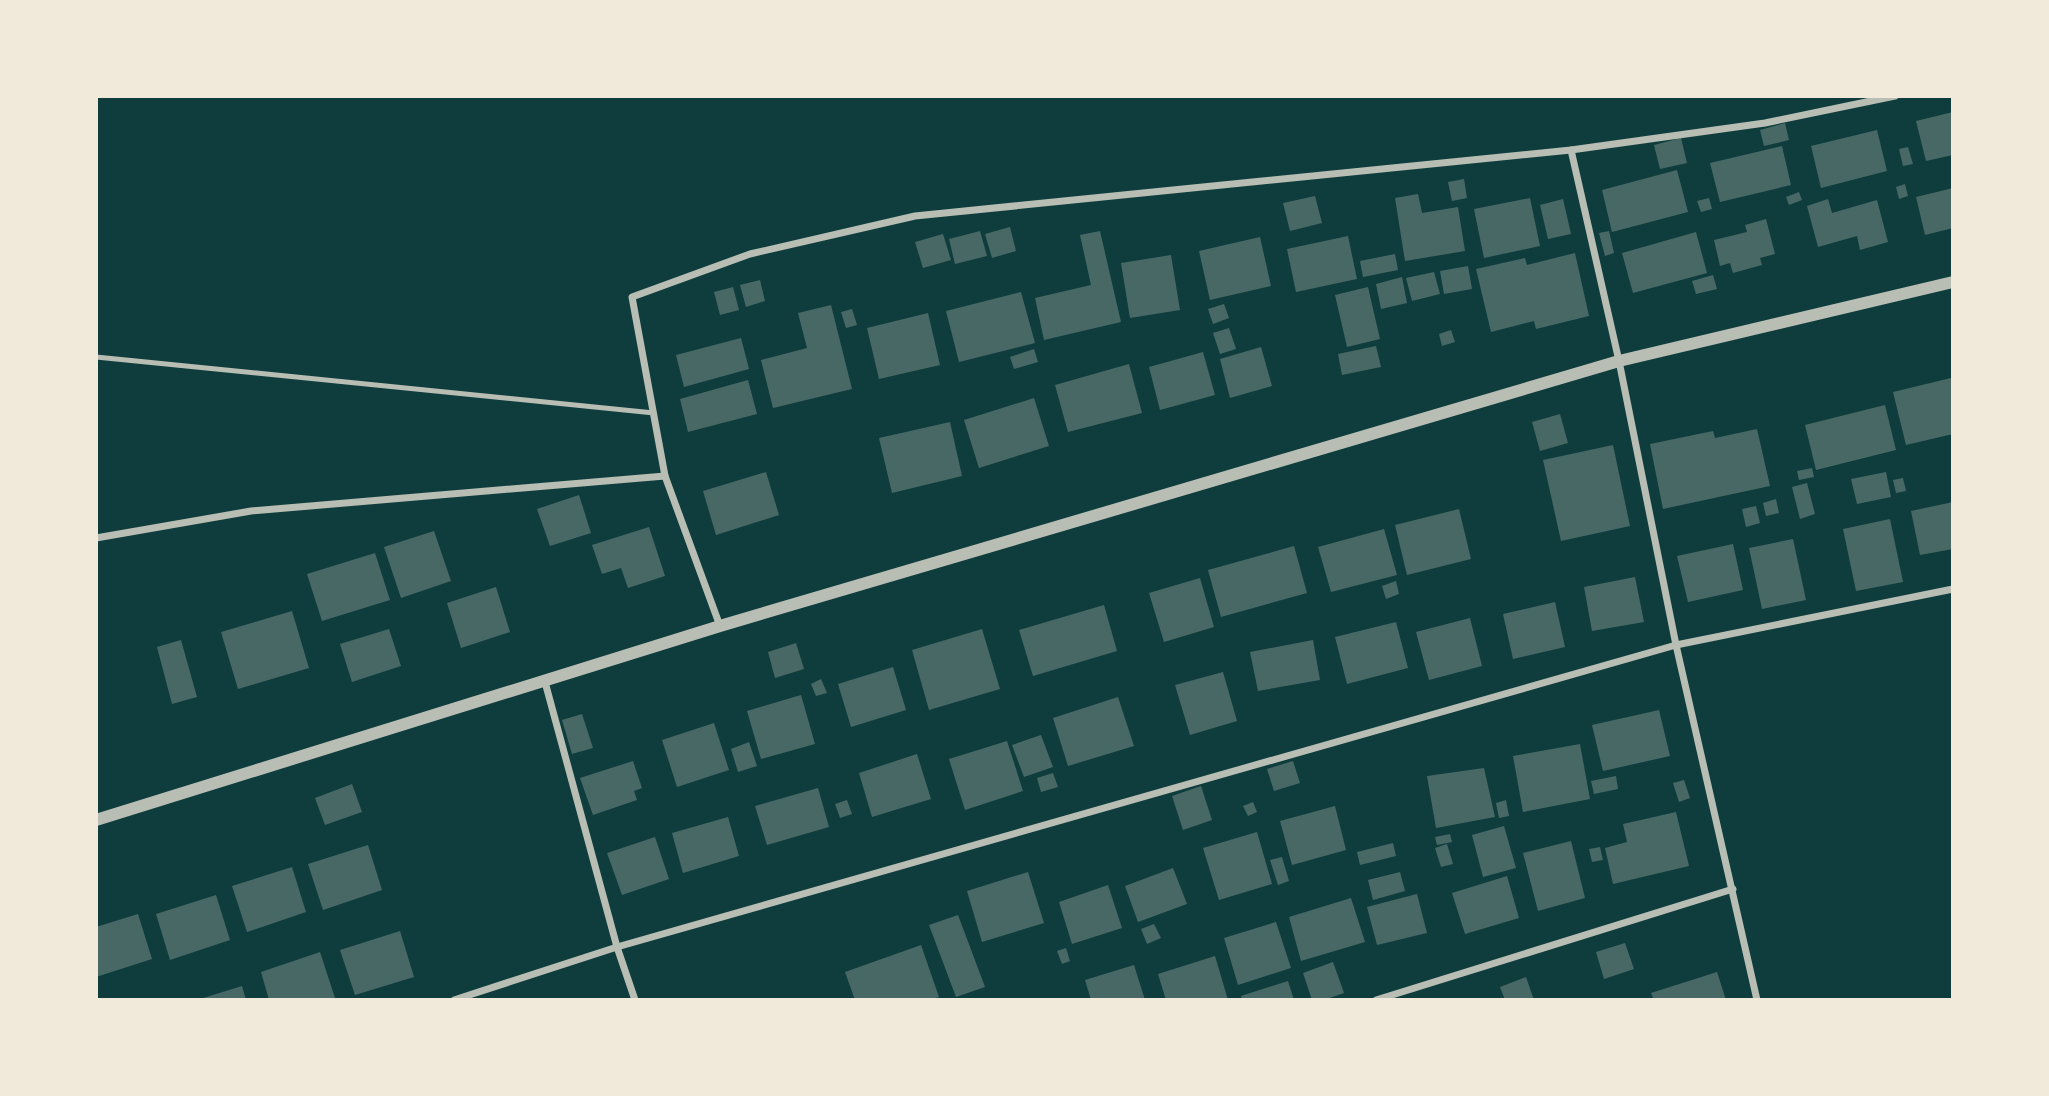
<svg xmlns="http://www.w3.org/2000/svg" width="2049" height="1096" font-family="Literata,serif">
<rect width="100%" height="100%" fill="#0f3d3e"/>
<!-- building -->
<g fill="#486865">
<path d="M1953,112v43l-27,6 -10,-40z"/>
<path d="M1785,123l4,17 -25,6 -4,-16z"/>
<path d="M1877,130l10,41 -66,17 -10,-42z"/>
<path d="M1681,138l6,25 -27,6 -6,-24z"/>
<path d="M1782,146l9,39 -71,17 -10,-39z"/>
<path d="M1908,147l5,17 -10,2 -4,-17z"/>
<path d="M1677,170l11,42 -76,20 -10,-42z"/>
<path d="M1464,179l3,19 -15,3 -4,-19z"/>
<path d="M1905,184l3,12 -9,3 -3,-12z"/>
<path d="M1953,188v40l-28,7 -9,-38z"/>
<path d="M1799,192l3,8 -13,5 -3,-8z"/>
<path d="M1418,194l4,19 36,-6 7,44 -60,10 -10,-63z"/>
<path d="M1315,196l7,27 -32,8 -7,-28z"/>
<path d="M1530,198l10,48 -56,12 -10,-49z"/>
<path d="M1709,198l3,11 -11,3 -4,-11z"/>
<path d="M1563,199l8,35 -23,5 -8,-34z"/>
<path d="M1828,199l4,14 45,-13 11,42 -28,8 -3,-14 -39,11 -11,-41z"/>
<path d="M1766,219l9,35 -15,4 2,7 -29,8 -3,-10 -10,3 -6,-26 33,-8 -2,-7z"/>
<path d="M1010,227l6,24 -24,7 -7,-24z"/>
<path d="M980,231l7,25 -32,8 -6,-25z"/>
<path d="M1100,231l21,91 -77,18 -9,-42 56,-13 -11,-50z"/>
<path d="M1609,231l5,22 -9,3 -6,-23z"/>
<path d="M1696,232l11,41 -74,20 -11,-40z"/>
<path d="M943,234l8,26 -28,8 -8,-26z"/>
<path d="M1348,236l9,43 -61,13 -9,-43z"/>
<path d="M1260,237l11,49 -61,14 -11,-49z"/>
<path d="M1575,253l14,63 -53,13 -2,-8 -43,11 -15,-63 49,-11 2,7z"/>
<path d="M1395,254l3,16 -35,7 -3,-16z"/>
<path d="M1171,255l9,55 -50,8 -9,-55z"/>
<path d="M1468,266l4,23 -28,5 -4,-23z"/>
<path d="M1434,272l6,22 -28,7 -6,-23z"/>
<path d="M1713,275l4,14 -21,5 -4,-13z"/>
<path d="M1402,277l5,26 -26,6 -5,-25z"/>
<path d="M760,280l5,21 -19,6 -6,-22z"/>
<path d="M733,287l6,23 -19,5 -6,-23z"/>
<path d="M1368,287l12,52 -33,8 -12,-52z"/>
<path d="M1021,292l14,51 -76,19 -13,-51z"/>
<path d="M1224,304l5,14 -16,6 -5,-15z"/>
<path d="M831,305l21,84 -79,19 -12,-48 46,-12 -9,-35z"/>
<path d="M852,309l5,16 -11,3 -5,-16z"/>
<path d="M928,313l12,52 -61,14 -12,-51z"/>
<path d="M1229,328l7,21 -16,5 -7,-21z"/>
<path d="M1451,330l4,12 -13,4 -3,-12z"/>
<path d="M741,338l8,31 -65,18 -8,-32z"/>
<path d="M1376,346l5,21 -39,8 -4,-21z"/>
<path d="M1261,347l11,39 -42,12 -10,-39z"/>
<path d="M1034,349l4,13 -24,7 -4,-12z"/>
<path d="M1203,352l12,43 -55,15 -11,-43z"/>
<path d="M1129,364l13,49 -74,19 -13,-47z"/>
<path d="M1951,378l2,56 -47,11 -13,-53z"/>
<path d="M748,380l9,34 -69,18 -8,-33z"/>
<path d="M1034,398l15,48 -70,22 -15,-48z"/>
<path d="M1885,405l11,45 -80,20 -11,-45z"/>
<path d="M1560,414l8,29 -28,8 -8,-29z"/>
<path d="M950,422l12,54 -70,17 -13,-55z"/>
<path d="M1757,429l13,57 -107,23 -13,-65 63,-13 2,7z"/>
<path d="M1613,445l17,81 -69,15 -18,-81z"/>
<path d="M1812,468l2,9 -15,3 -2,-9z"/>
<path d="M766,472l13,43 -63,20 -13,-44z"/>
<path d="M1886,472l5,25 -34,7 -6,-25z"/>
<path d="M1903,478l3,13 -10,2 -3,-13z"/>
<path d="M1807,483l8,31 -15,5 -8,-32z"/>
<path d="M579,495l12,38 -41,13 -13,-37z"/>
<path d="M1776,499l3,14 -13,3 -3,-13z"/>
<path d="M1953,502v47l-33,6 -9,-44z"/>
<path d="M1756,506l4,17 -14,4 -4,-18z"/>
<path d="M1459,509l12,50 -64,16 -12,-50z"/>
<path d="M1890,519l13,63 -47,9 -13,-62z"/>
<path d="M649,527l16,49 -37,12 -7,-20 -19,6 -10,-29z"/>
<path d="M1384,529l13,46 -66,17 -13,-45z"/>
<path d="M434,531l17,50 -50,17 -17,-51z"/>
<path d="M1793,539l13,61 -44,9 -13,-61z"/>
<path d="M1733,544l10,46 -55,12 -11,-46z"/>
<path d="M1294,546l13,47 -86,24 -13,-47z"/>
<path d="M375,553l15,47 -68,21 -15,-47z"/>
<path d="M1635,577l9,45 -52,9 -8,-44z"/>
<path d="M1200,578l14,49 -50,15 -15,-49z"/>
<path d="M1396,581l3,13 -13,5 -4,-13z"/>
<path d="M496,587l14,45 -49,16 -14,-45z"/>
<path d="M1555,602l10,45 -52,12 -10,-45z"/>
<path d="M1104,605l13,46 -84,25 -14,-46z"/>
<path d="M292,611l17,57 -71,21 -17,-57z"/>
<path d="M1470,618l12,48 -53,14 -13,-48z"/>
<path d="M1396,622l12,46 -61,16 -12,-47z"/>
<path d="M389,629l12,37 -49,16 -12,-38z"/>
<path d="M982,629l18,60 -71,21 -17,-60z"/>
<path d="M181,640l16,57 -25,7 -15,-57z"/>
<path d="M1313,640l7,40 -62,11 -8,-39z"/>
<path d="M796,643l8,26 -29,9 -7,-26z"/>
<path d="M893,667l13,43 -55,17 -13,-43z"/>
<path d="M1223,672l14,49 -47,14 -15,-50z"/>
<path d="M821,679l6,14 -11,3 -5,-12z"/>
<path d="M801,695l14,49 -54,15 -14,-48z"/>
<path d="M1118,697l16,49 -66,20 -15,-48z"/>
<path d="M1659,710l11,46 -67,15 -11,-46z"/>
<path d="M582,714l11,34 -21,6 -10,-34z"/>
<path d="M714,723l15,47 -52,17 -15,-47z"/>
<path d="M1041,735l12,32 -29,10 -12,-32z"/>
<path d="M1007,741l16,50 -58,19 -16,-51z"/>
<path d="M749,742l8,24 -19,6 -7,-23z"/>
<path d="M1580,744l10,55 -67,13 -10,-56z"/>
<path d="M917,754l14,45 -59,18 -13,-44z"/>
<path d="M633,761l9,27 -8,3 3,9 -44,15 -13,-37z"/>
<path d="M1293,761l7,22 -26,8 -7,-22z"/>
<path d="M1484,768l11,49 -59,11 -9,-52z"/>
<path d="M1053,773l5,14 -17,5 -4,-14z"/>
<path d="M1616,776l2,13 -24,5 -3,-13z"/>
<path d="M1684,780l6,18 -11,4 -6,-19z"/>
<path d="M352,784l10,28 -37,13 -10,-27z"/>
<path d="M1201,786l11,34 -29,10 -11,-34z"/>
<path d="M818,788l11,39 -62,18 -12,-39z"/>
<path d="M847,800l5,14 -12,4 -5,-14z"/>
<path d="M1506,800l3,16 -10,2 -3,-15z"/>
<path d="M1253,802l4,10 -9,4 -5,-10z"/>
<path d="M1335,806l11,44 -54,15 -12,-44z"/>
<path d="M1676,812l13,54 -76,18 -8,-36 22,-6 -4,-18z"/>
<path d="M728,817l11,39 -56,17 -11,-40z"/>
<path d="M1504,826l12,42 -33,9 -11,-42z"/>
<path d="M1257,832l15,52 -53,16 -16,-52z"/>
<path d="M1450,834l2,8 -15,3 -2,-8z"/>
<path d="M655,837l14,42 -47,16 -15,-42z"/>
<path d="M1571,841l14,57 -47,13 -15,-58z"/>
<path d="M1393,843l3,13 -36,9 -3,-13z"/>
<path d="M1447,844l6,20 -12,3 -6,-19z"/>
<path d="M368,845l14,45 -59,20 -15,-46z"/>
<path d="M1600,847l3,13 -11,2 -3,-13z"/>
<path d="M1282,857l7,24 -11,4 -8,-25z"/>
<path d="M292,867l14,45 -59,20 -15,-46z"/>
<path d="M1173,868l14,36 -49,18 -13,-36z"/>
<path d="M1028,872l16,51 -62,19 -15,-51z"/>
<path d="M1400,872l5,19 -32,9 -5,-20z"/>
<path d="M1507,876l12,42 -54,16 -13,-41z"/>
<path d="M1108,885l14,43 -50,16 -13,-42z"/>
<path d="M1417,894l10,39 -50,12 -10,-38z"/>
<path d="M216,895l14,45 -60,20 -14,-46z"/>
<path d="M1351,898l14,44 -64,19 -12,-44z"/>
<path d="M138,914l14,45 -56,18v-50z"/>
<path d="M958,915l27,72 -29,10 -27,-72z"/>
<path d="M1276,922l15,46 -53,17 -14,-47z"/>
<path d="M1154,924l7,14 -14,6 -6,-15z"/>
<path d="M400,931l14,46 -59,18 -15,-45z"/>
<path d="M1625,943l9,26 -30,10 -8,-27z"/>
<path d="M921,945l18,52 -9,3h-75l-10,-28z"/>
<path d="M1066,948l4,13 -8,3 -5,-13z"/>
<path d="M320,952l15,46 -66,2 -8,-28z"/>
<path d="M1215,956l13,44h-62l-8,-26z"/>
<path d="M1333,962l11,31 -20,7h-12l-9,-27z"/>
<path d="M1134,965l11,35h-54l-6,-20z"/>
<path d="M1717,972l9,28h-72l-3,-7z"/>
<path d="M1526,977l8,23h-29l-5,-13z"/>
<path d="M1288,981l6,19h-52l-1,-4z"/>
<path d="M242,986l4,14h-46v-1z"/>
</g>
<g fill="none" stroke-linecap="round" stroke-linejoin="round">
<!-- service -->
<path stroke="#b8beb3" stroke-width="5" d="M96,357l558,56"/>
<!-- minor -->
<g stroke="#b8beb3" stroke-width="7">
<path d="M1571,150l48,211 57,284 81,355"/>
<path d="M96,538l155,-27 414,-35"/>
<path d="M720,626l-55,-150 -33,-179 118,-43 165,-38 656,-66 194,-27 130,-27"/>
<path d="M545,682l72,265 18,53"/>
<path d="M454,1000l163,-53 1059,-302 277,-56"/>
<path d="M1376,1000l357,-111"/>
</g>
<!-- tertiary -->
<path stroke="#b8beb3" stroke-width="12" d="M96,820l624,-194 899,-265 334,-79"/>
</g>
<!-- border -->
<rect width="2049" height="1096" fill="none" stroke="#f1e9da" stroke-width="196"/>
</svg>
